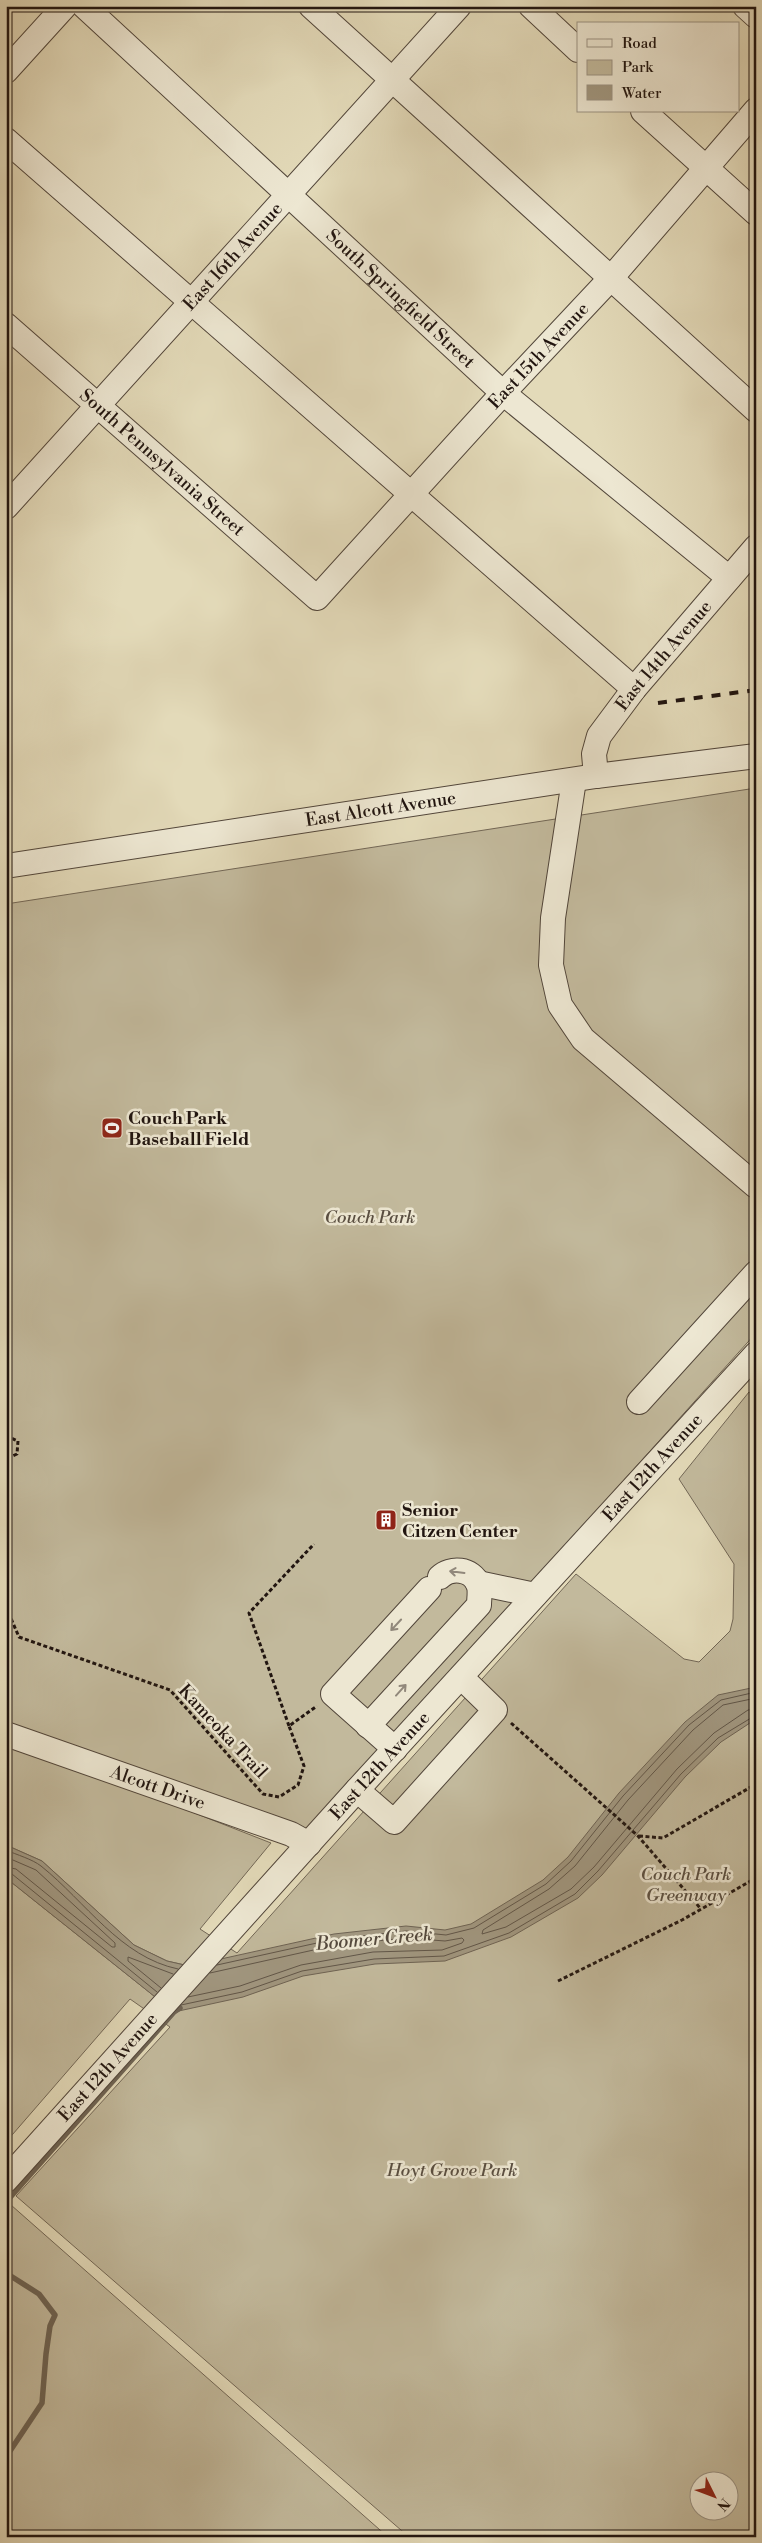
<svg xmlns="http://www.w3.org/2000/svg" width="762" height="2543" font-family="'Libre Bodoni',serif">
<rect width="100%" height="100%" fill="#e3dab9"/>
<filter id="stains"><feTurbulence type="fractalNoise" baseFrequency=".004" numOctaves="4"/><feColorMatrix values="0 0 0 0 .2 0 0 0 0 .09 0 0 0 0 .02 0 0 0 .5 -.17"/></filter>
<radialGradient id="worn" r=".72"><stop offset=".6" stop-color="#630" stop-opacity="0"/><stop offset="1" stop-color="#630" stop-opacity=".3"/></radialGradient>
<!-- green -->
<g fill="#c2b99c" stroke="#726756" fill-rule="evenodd">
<path d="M756,788v545l-448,499 -302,-105v-823z"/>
<path d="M749,1392l7,6v1139h-347l-393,-341 154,-169 -40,-28 -124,143v-264l168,134 60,-55 -45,9 -22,-5 -33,-16 -92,-84 -36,-16v-106l265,104 -71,86 37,24 339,-379 108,85 15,3 31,-31 3,-12 1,-55 -55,-85zM700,2480h30v30h-30z"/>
<path d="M11,2205l377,332h-382v-327z"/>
</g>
<!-- water -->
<path fill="#a19780" stroke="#6e6353" d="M756,1687v32l-35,23 -36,35 -83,98 -24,23 -67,39 -66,24 -70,3 -72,12 -60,21 -69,15 -168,-134v-33l36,16 92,84 33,16 22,5 145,-32 72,-8 39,4 26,-6 72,-44 25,-23 51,-64 66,-71 33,-27z"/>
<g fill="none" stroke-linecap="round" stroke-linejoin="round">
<!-- shore -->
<g stroke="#615648" stroke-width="1">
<path d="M756,1698l-33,7 -30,25 -65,70 -53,66 -26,23 -66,41 -1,4 24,-7 65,-38 23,-22 83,-98 37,-36 34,-23 8,-1"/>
<path d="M6,1850c11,5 26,9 35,16 45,36 79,91 137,103"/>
<path d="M6,1857l30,13 79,73v4h-3l-96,-78 -10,-2"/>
<path d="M6,1873l6,1 145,118"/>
<path d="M217,1965l118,-26 71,-8 40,4 28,-7 72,-44 25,-23 52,-65 66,-71 32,-25 35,-8"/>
<path d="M161,1988l-33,-27v-4l45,17"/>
<path d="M188,1997l52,-11 61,-21 72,-13 69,-2 20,-7 2,-3 -2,-2 -17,3 -39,-3 -70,7 -126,28"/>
<path d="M181,2005l61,-13 60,-21 72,-12 70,-3 65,-23 66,-39 23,-23 83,-97 37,-36 38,-23"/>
</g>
<!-- stream -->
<g stroke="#6e6353" stroke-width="5.5">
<path d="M6,2202l168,-190 6,-4"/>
<path d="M6,2273l33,21 16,21 -5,11 -4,28 -4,49 -36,54"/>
</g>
<!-- minor casing -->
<g stroke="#52463a" stroke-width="26">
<g id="minor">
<path id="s1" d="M84,6l419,387 226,185"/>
<path d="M311,6l445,404"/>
<path d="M531,6l47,44"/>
<path d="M745,6l11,10"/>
<path d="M6,71l59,-65"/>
<path d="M643,111l113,102"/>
<path d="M6,140l628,549"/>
<path id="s2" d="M6,325l311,273 186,-205 109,-116 144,-167"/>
<path id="s3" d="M6,507l453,-501"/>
<path id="s4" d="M596,776l-2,-22 5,-18 35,-47 122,-142"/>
<path d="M574,780l-21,138 -2,47 9,40 23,34 173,147"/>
<path id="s5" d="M6,866l590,-90 160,-20"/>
<path d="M639,1402l117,-129"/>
<path d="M478,1583l57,12"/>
<path d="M368,1726l111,-121c0,-7 2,-15 -1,-21 -6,-16 -28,-17 -38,-7"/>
<path id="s6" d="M6,1734l285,100 18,10"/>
<path d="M395,1749l-62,-55 96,-105"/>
<path d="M357,1790l37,32 101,-112 -34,-33"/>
<path id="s7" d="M6,2180l351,-390 399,-436"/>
</g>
</g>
<!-- path -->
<g stroke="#211510" stroke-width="3" stroke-dasharray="4 2.5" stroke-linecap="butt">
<path d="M6,1436l12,5 -1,13 -11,5"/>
<path d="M6,1607l13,30 151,53 93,104 16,3 19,-12 6,-19 -15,-40 28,-20"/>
<path d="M511,1723l127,113 63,73"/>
<path d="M289,1726l-40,-113 65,-69"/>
<path d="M639,1836l24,2 93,-54"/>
<path d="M558,1981l124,-61 74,-42"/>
</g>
<!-- minor -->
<use href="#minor" stroke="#ede7d2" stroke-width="24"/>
<!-- rail -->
<path stroke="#211510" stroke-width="4" stroke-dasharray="9 9" stroke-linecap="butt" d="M658,703l98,-13"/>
</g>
<!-- one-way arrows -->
<defs><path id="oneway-shaft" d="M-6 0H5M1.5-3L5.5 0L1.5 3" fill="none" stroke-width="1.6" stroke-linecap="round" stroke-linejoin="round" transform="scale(1.25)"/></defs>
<g stroke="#91887b">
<use href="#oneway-shaft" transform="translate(457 1572) rotate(-173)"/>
<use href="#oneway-shaft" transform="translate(396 1625) rotate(133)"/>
<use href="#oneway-shaft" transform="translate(401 1690) rotate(-48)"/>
</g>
<!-- icons -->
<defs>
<g id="stadium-square" transform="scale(1.125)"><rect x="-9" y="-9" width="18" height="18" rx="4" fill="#8f2418" stroke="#ede7d2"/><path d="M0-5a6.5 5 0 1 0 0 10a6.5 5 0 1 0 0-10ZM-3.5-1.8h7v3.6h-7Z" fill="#fff"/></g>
<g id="building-square" transform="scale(1.125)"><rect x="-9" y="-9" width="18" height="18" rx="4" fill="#8f2418" stroke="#ede7d2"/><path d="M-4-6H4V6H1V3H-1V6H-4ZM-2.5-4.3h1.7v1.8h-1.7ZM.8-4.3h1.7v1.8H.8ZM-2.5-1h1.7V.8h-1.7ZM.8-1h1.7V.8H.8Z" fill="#fff"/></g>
</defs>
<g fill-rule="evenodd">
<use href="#stadium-square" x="112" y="1128"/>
<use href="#building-square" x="386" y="1520"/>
</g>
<g text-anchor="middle" stroke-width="5" stroke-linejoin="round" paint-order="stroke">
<!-- street labels -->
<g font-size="18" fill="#211510" stroke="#ede7d2">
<text dy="6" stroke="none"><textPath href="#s3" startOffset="338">East 16th Avenue</textPath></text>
<text dy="6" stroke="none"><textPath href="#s1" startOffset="431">South Springfield Street</textPath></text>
<text dy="6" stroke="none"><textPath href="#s2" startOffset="742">East 15th Avenue</textPath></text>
<text dy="6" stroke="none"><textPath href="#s2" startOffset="208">South Pennsylvania Street</textPath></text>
<text dy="6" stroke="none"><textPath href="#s4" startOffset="144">East 14th Avenue</textPath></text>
<text dy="6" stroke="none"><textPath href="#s5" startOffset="379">East Alcott Avenue</textPath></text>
<text dy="6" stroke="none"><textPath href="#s7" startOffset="962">East 12th Avenue</textPath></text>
<text transform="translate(223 1731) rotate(47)" y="6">Kameoka Trail</text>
<text dy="6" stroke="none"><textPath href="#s7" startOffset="558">East 12th Avenue</textPath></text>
<text dy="6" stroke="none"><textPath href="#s6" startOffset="161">Alcott Drive</textPath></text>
<text dy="6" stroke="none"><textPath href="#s7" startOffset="152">East 12th Avenue</textPath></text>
</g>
<!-- poi labels -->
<g font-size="18" font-weight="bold" fill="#211510" stroke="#ede7d2" text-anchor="start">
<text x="128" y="1124">Couch Park<tspan x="128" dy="21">Baseball Field</tspan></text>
<text x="402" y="1516">Senior<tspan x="402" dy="21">Citzen Center</tspan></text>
</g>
<!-- park labels -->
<g font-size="18" font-style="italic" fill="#594e41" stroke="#ede7d2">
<text x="370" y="1223">Couch Park</text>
<text x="686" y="1880">Couch Park<tspan x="686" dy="21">Greenway</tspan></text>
<text x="452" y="2176">Hoyt Grove Park</text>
</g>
<!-- water labels -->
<g font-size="19" font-style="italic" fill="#54493d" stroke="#ede7d2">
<text transform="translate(374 1938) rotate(-5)" y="7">Boomer Creek</text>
</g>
</g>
<!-- margin -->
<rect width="762" height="2543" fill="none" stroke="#e3dab9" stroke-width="25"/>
<rect x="8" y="8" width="747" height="2528" fill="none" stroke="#211510" stroke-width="2.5"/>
<rect x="12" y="12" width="737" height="2518" fill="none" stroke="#211510"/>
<!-- legend -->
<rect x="577" y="22" width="162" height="90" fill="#ede7d2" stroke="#9b9384"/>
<rect x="587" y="39" width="25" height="8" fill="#ede7d2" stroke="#9b9384"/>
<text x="622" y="48" font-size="15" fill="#211510">Road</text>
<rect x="587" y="60" width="25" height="15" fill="#c2b99c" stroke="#9b9384"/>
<text x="622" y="72" font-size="15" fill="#211510">Park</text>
<rect x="587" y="85" width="25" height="15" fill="#a19780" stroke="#9b9384"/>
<text x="622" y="98" font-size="15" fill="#211510">Water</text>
<!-- north arrow -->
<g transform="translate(714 2496) rotate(132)"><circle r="24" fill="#ede7d2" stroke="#9b9384"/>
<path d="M0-4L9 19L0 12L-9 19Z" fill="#8f2418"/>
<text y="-8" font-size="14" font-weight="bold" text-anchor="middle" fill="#211510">N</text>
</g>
<rect width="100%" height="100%" filter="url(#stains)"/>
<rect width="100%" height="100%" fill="url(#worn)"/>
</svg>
